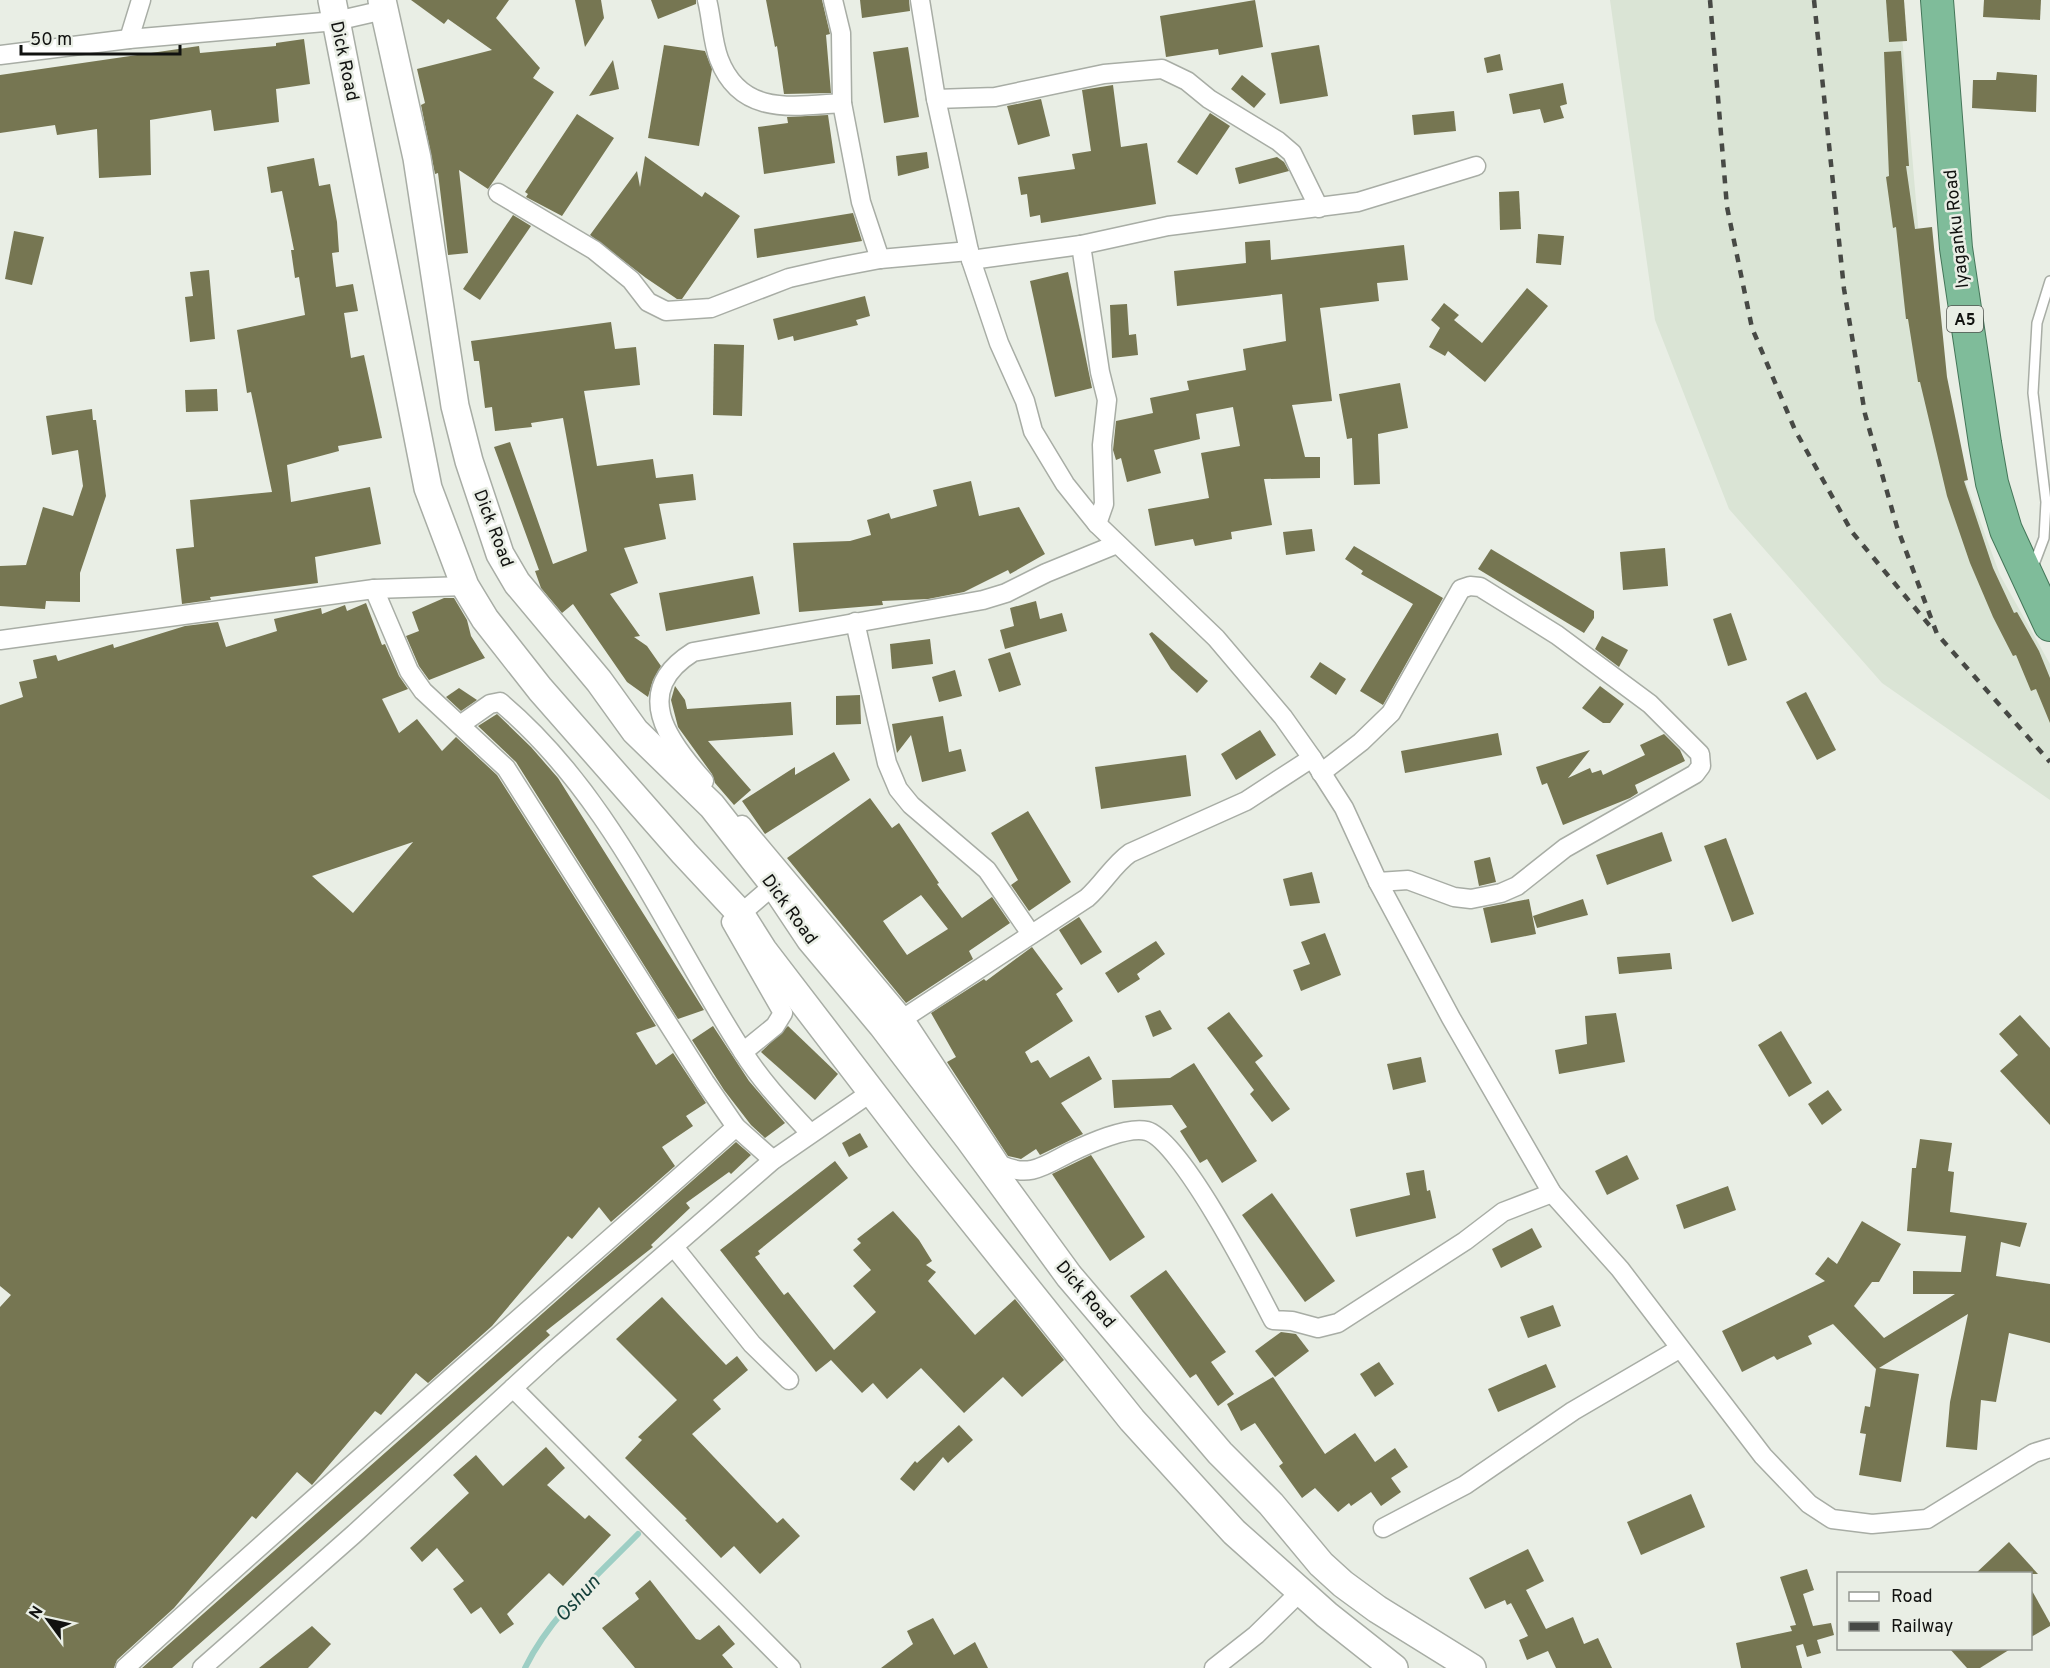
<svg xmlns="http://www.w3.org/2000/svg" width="2050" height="1668" font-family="Overpass,sans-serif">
<rect width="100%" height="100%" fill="#e9eee5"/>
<!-- built -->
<path fill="#dae4d5" d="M1610,0h289l25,296 31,157 45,122 50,89v136l-168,-117 -153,-174 -74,-189z"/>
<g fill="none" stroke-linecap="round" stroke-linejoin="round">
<!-- stream -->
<path stroke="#9dcec4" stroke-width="6" d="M525,1668c26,-53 73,-93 113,-134"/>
</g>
<!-- building -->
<g fill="#767652" fill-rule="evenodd">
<path d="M411,0h98l-13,18 44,50 -7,10 21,14 -66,97 -29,-19 9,83 -20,2 -10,-82 -3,1 -14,-69 4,-2 -8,-34 75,-19 -44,-31 -4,5z"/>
<path d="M575,0h26l3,18 -19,29z"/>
<path d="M651,0h45v4l-38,15z"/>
<path d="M766,0h56l8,34 -4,1 5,58 -47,1 -7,-48 -2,1z"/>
<path d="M860,0h49l1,11 -48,7z"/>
<path d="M1255,0l8,47 -44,8 -1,-6 -52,8 -6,-41z"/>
<path d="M1886,0h18l3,41 -18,1z"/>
<path d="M1984,0h57l-1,20 -57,-3z"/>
<path d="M304,39l6,45 -34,5 3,33 -65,9 -3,-21 -61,10 1,55 -52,3 -2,-49 -40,6 -2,-10 -55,8v-58l199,-29 1,7 76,-7v-3z"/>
<path d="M664,45l41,6 7,18 -13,77 -51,-8z"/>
<path d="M1319,45l9,51 -48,8 -9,-51z"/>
<path d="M908,47l11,70 -35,6 -11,-71z"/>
<path d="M1901,51l8,115h-3l9,63 17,-2 15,150 21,103 -4,1 29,87 21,45 3,-1 22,39 11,27v45l-14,-34 -5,2 -15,-36 -3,1 -20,-39 -23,-54 -23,-67 -27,-114h-2l-10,-63h-2l-10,-92 -3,1 -7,-51 3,-1 -5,-124z"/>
<path d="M1500,54l3,16 -16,3 -3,-15z"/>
<path d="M613,60l6,29 -30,7z"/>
<path d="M1997,72l40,3 -1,37 -64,-4 1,-28h23z"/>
<path d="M1242,75l24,19 -12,14 -23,-19z"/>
<path d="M1563,83l4,21 -7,2 4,12 -20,5 -4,-14 -27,5 -4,-20z"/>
<path d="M1113,85l8,62 26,-4 9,61 -115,19 -1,-8 -10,2 -3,-23 -6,1 -3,-18 57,-8 -3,-15 19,-3 -9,-61z"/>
<path d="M1041,99l9,37 -32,9 -11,-39z"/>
<path d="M1454,111l2,20 -42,4 -2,-20z"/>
<path d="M1210,113l20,13 -33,49 -20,-13z"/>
<path d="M577,114l37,24 -52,78 -36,-19 2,-3 -3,-2z"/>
<path d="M828,115l7,48 -71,11 -6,-47 30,-4 -1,-6z"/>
<path d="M927,152l2,16 -31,8 -2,-20z"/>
<path d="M645,156l57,41 3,-5 35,24 -58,83h-5l-31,-21 -56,-43 47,-64 3,16z"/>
<path d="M1277,157l7,5 5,9 -50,13 -4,-16z"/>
<path d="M314,158l5,28 11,-2 7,38 2,30 -7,1 4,34 17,-3 5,27 -14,2 7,45 13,-3 18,83 -44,8 1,5 -52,14 4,37 79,-15 11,57 -66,13 3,26 -108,14 1,3 -29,4 -6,-55 18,-2 -4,-47 82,-8 -21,-100 -4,1 -10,-63 68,-15 -6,-38 -4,1 -4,-28h3l-12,-59 -11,2 -4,-26z"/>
<path d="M1519,191l2,38 -21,1 -1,-38z"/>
<path d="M853,213l9,28 -105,17 -3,-29z"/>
<path d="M513,215l18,11 -51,74 -17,-11z"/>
<path d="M14,231l30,6 -12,48 -27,-6z"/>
<path d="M1538,234l26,2 -3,29 -25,-2z"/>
<path d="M1270,240l1,20 133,-15 4,35 -31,3 2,18 -59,7 12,93 -40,4 13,52h15v21l-56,1 8,46 -41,7 1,7 -37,7 -2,-7 -38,7 -7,-37 61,-11 -8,-45 39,-7 -7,-39 -37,7 4,25 -46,11 7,23 -34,9 -6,-24 -5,2 -3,-10 3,-29 37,-8 -3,-15 39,-8 -2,-9 59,-11 -3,-21 43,-8 -4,-47 -105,12 -3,-35 72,-8 -1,-21z"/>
<path d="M209,270l6,69 -25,3 -5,-45 8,-1 -3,-24z"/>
<path d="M1068,272l24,116 -37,9 -25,-116z"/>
<path d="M1527,288l21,18 -63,76 -37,-31 -3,5 -16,-9 11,-19 -9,-8 13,-17 15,12 -5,5 28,23z"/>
<path d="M865,296l5,20 -14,4 2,5 -64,16 -1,-5 -15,4 -5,-21z"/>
<path d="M1127,304l2,31 7,-1 2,21 -26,3 -2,-53z"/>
<path d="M611,322l4,27 21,-2 4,38 -56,6 13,75 56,-7 3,19 37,-4 3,26 -37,4 7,35 -42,9 14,35 -28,11 30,42 -6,1 13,9 14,20 -8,14 -5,17 -21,-15 -54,-78 -11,9 -21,-25 -6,-17 4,-1 -45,-123 16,-5 43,122 34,-13 -24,-133 -32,5 1,4 -37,4 -3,-24 -7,1 -6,-47h-5l-3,-20z"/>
<path d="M714,344l30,1 -2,71 -29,-1z"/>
<path d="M1400,383l8,45 -30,6 2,50 -26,1 -2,-47 -5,1 -8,-45z"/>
<path d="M217,389l1,22 -32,1 -1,-22z"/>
<path d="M92,409l1,11h3l10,76 -26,77v29l-34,-1 -1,8 -45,-3v-40l26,-1 17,-58 30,9 10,-30 -5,-36 -26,5 -6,-39z"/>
<path d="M971,481l8,35 40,-9 26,47 -35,20 -2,-4 -44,22 -36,7 -46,2 1,4 -84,7 -6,-69 57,-2 21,-6 -4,-15 22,-7 2,6 46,-13 -4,-16z"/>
<path d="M1312,529l3,22 -29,4 -3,-23z"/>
<path d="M1354,546l89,52 -60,107 -23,-14 53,-87 -52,-30 2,-3 -18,-12z"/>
<path d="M1665,548l3,38 -45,4 -3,-38z"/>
<path d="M1491,549l103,62v7l-10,15 -106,-64z"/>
<path d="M753,576l7,38 -94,17 -7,-38z"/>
<path d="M444,598h10l13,22 4,16 14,22 -56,22 -10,-14 -13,-30 13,-5 -7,-19z"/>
<path d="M1036,601l4,18 22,-6 5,18 -62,18 -5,-19 14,-4 -4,-18z"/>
<path d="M366,603l16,42 3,-1 14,32 9,13 -26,10 17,34 18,-14 25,32 14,-14 41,38 159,251 -20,7 20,32 17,-12 33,50 -20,13 7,10 -31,21 13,19 -64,56 -12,-15 -27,32 -4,-3 -76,90 -64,57 -12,-10 -35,42 -6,-4 -63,74 -15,-13 -41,47 -4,-3 -78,92 -57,52 -3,8h-114v-361l11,-12 -11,-9v-581l23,-8 -4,-15 18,-4 -4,-18 23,-5 2,6 55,-17 1,4 71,-22 33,-4 8,25 51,-16 -3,-12 47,-11 1,6 23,-9 2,6zM413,842l-60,71 -41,-37z"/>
<path d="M1731,613l16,47 -19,6 -15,-47z"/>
<path d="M1152,632l56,49 -11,12 -26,-24 -22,-35z"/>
<path d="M1602,636l26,14 -9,17 -24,-18z"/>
<path d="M930,639l3,25 -41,5 -2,-25z"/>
<path d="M1010,652l11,33 -22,7 -11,-33z"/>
<path d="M1320,662l26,17 -10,16 -26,-18z"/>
<path d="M955,670l7,26 -23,6 -7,-25z"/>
<path d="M675,686l10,14 2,9 104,-7 2,33 -85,6 43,49 -17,15 -19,-22 -3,-9 -34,-47 -7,-27z"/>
<path d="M1600,686l24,18 -14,19h-7l-21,-15z"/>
<path d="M459,688l18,12 -16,11 -15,-14z"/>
<path d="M1806,692l30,58 -19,10 -31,-58z"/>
<path d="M860,695l1,29 -25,1v-29z"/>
<path d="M497,714l34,33 27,31 146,232 -26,9 -162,-257 -38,-36z"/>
<path d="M943,716l6,36 12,-3 5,22 -44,11 -11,-47 -14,18 -5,-29z"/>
<path d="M1260,730l16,25 -40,25 -15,-26z"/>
<path d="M1498,733l4,22 -97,18 -4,-22z"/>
<path d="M1664,734l16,16 5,11 -50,24 3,8 -8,5 -67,27 -16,-42 -5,2 -6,-18 54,-17 -22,28 22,-10 2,5 9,-3 2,5 42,-20 -5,-10z"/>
<path d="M834,752l16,28 -85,54 -23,-33 53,-34v8z"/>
<path d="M1186,755l5,41 -90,13 -6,-42z"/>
<path d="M870,798l22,30 7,-5 40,60 -2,1 25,34 30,-21 18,26 -41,28 4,8 -67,44 -119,-145zM921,895l27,34 -41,26 -24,-34z"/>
<path d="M1028,811l43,71 -42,29 -18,-26 7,-5 -27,-47z"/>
<path d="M1662,832l10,29 -65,24 -11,-30z"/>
<path d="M1726,838l28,76 -22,8 -28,-76z"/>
<path d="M1490,857l6,25 -17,4 -5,-25z"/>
<path d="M1312,872l8,31 -30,3 -7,-27z"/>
<path d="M1529,899l7,35 -45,9 -8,-35z"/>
<path d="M1583,899l5,16 -51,13 -4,-12z"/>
<path d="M1079,917l23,35 -21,13 -22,-35z"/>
<path d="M1325,933l16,42 -40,16 -8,-21 17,-6 -9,-22z"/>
<path d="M1156,941l9,13 -28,20 3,5 -22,14 -13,-20z"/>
<path d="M1032,947l31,42 -7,5 17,27 -48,31 6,11 7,-3 12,18 39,-22 13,23 -41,24 22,31 -43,21 -4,-6 -15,10 -13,-3 -61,-94 9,-5 -25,-44 53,-34 2,2z"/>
<path d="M1670,953l2,16 -53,5 -2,-17z"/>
<path d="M1160,1010l12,19 -19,8 -8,-21z"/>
<path d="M1229,1012l34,44 -8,6 35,47 -18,13 -22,-28 4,-4 -47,-62z"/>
<path d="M1616,1013l9,49 -66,12 -4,-24 32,-6 -2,-28z"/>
<path d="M2020,1015l30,33v77l-50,-54 18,-16 -19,-21z"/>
<path d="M713,1026l36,55 36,42 -20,15 -14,-13 -27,-35 -32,-50z"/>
<path d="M788,1026l50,48 -23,26 -54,-48z"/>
<path d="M1781,1031l31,52 -23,14 -31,-52z"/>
<path d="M1421,1057l5,25 -33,8 -6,-26z"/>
<path d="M1194,1063l63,98 -35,22 -15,-24 -7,4 -20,-32 7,-4 -15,-22 -58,3 -2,-28 58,-2z"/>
<path d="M1828,1090l14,20 -20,15 -14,-21z"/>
<path d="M860,1133l8,14 -19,10 -7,-14z"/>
<path d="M1920,1139l32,4 -4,28 6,1 -4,40 77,11 -7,24 -19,-5 -5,34 54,8v59l-41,-10 -13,69 -15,-2 -4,50 -31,-3 4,-45 18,-88 -89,54 40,6 -18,108 -42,-7 7,-41 -6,-1 5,-27 5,1 6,-38 -43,-45 -25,12 4,8 -35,16 -3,-4 -32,16 -20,-41 103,-50 -10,-7 13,-17 9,7 25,-43 39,23 -22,38h-7l-18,24 30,32 71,-44h-42v-23l48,1 5,-36 -59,-5 5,-63h4z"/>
<path d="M736,1142l15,13 -20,19 -2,-2 -43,31 4,5 -39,37 2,2 -107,84 4,4 -378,333h-30z"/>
<path d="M1091,1155l54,82 -35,24 -58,-87z"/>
<path d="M1627,1155l12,24 -32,16 -12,-24z"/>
<path d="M835,1161l13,17 -90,73 2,3 -5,3 29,38 4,-3 46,58 42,-38 -23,-26 18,-16 -18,-20 8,-7 -4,-4 36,-28 26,29 13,21 -6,4 10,7 -8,9 47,54 40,-36 49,61 -42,37 -19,-20 -39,36 -43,-45 -34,31 -14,-16 -11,10 -31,-33 -15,12 -96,-122z"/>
<path d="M1424,1170l3,21 3,-1 6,28 -80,19 -6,-28 60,-14 -4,-22z"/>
<path d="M1728,1186l8,24 -52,19 -8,-24z"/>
<path d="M1272,1193l63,88 -30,21 -63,-87z"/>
<path d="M1532,1228l10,19 -41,21 -9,-19z"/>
<path d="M1166,1270l60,82 -15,10 23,32 -16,12 -22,-32 -6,4 -60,-82z"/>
<path d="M662,1297l64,68 11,-9 11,14 -35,30 8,9 -29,25 85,89 6,-5 17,18 -40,38 -26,-28 -13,12 -36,-38 2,-1 -62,-61 17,-18 -4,-3 39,-37 -61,-61z"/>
<path d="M1553,1305l8,21 -33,12 -8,-21z"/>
<path d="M1281,1332l15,2 13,17 -34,26 -20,-26z"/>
<path d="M1379,1362l15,22 -19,13 -15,-23z"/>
<path d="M1546,1364l10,23 -58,25 -10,-23z"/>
<path d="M1273,1377l52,77 30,-21 20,29 20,-14 13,19 -17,11 10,14 -20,14 -10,-14 -20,14 -2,-3 -11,9 -23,-24 -13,10 -23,-32 4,-3 -28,-40 -14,8 -14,-27z"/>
<path d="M959,1425l14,15 -25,23 -5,-6 -29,34 -14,-12 15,-18 2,2z"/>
<path d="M546,1447l19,21 -18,17 38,34 4,-4 22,20 -48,51 -14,-13 -42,41 7,10 -14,10 -19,-27 -10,7 -18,-25 11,-8 -27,-33 -15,14 -12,-14 59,-55 -16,-18 23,-20 27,31z"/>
<path d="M1691,1494l14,33 -64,28 -14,-33z"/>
<path d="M2009,1542l29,32h-63z"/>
<path d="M1528,1549l16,32 -18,9 20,39 27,-12 11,27 14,-6 14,30h-56l-8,-17 -21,9 -8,-20 9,-4 -17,-33 -4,2 -2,-5 -20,9 -16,-31z"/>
<path d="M1807,1569l7,21 -11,4 10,32 18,-3 3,12 -17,5 4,13 -14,4 -4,-13 -7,2 6,22h-61l-5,-25 56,-12 -2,-5 6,-1 -16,-48z"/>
<path d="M650,1580l46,59 4,1 19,-15 16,19 -13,11 11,13h-98l-33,-40 37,-29 -4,-6z"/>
<path d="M2031,1589l19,34v3l-19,11z"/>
<path d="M933,1618l21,37 21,-13 13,26h-107l32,-24 -6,-13z"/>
<path d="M312,1626l19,18 -23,24h-49z"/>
<path d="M1949,1648h63l-32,20h-13z"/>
</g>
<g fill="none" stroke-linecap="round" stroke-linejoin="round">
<!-- service casing -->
<g stroke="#a8ada5" stroke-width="12">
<path id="service" d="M2033,567l11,-29 2,-36 -13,-109 4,-70 13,-42"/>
</g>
<!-- minor casing -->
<g stroke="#a8ada5" stroke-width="21">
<g id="minor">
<path d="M707,0c5,19 5,41 12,59 22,58 75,47 123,44"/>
<path d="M833,0l8,33 1,70 19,99 19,57"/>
<path d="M920,0l16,99 35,161 28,83 26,58 8,30 32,53 32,40 119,114 67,79 29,41 32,50 34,74 73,136 101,175 68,76 143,187 46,48 23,15 40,5 55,-5 107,-66 16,-5"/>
<path d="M129,39l12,-39"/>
<path d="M0,55l129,-16 207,-18 48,-11"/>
<path d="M936,99l59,-2 109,-23 58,-5 25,12 22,18 69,42 14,12 27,55"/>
<path d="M498,193l96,57 37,30 17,22 18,9 45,-3 78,-30 44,-10 47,-9 89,-8"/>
<path d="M1081,245l19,127 7,28 -5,45 2,59 -7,20"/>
<path d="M971,260l110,-15 87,-19 190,-24 118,-36"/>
<path d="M374,589l35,82 14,20 83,77 199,314 31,45 37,33"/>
<path d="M855,622l32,141 11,26 13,16 76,65 44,64"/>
<path d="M0,640l374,-51 91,-3"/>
<path d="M460,725l30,-21 10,-2c112,94 166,231 243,350 19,30 43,55 67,81"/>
<path d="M1321,773l40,-31 30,-29 70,-124 9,-3 10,1 77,48 93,69 50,50 1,12 -6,8 -130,74 -48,38 -16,7 -30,6 -17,-2 -46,-17 -30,2"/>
<path d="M704,781c-37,-41 -73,-90 -11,-129l290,-52 23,-7 40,-20 71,-29"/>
<path d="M742,825l162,193 97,147c28,13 43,1 68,-12 19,-9 58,-27 78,-22 34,9 108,154 126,189l19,1 26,7 20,-5 127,-82 38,-29 49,-19"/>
<path d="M904,1018l183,-120c16,-14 26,-33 43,-45l116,-52 66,-43"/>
<path d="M743,1052l32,-26 8,-13 -52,-91 43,-37"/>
<path d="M674,1247l78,97 37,36"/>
<path d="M513,1388l278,280"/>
<path d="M1383,1528l82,-43 108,-74 106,-62"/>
<path d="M125,1668c201,-184 408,-360 611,-541"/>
<path d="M202,1668l151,-133 197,-181 223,-194 100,-69"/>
<path d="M1214,1668l42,-33 44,-43"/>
</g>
</g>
<!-- secondary casing -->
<g stroke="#a8ada5" stroke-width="30">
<g id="secondary">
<path d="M332,0l96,488 37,98 20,33 55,70 144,164 55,59 24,38 157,205 212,265 102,112 93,83 67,53"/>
<path d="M382,0l35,158 38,248 14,55 31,93 17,29 82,98 36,50 77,75 62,79 36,54 72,86 87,114 100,137 151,177 51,51 50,60 22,20 34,25 95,59"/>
</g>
</g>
<!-- trunk casing -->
<g stroke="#447659" stroke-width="34">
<path id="trunk" d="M1937,0l19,248 29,195 7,40 14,47 44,95"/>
</g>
<!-- service -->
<use href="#service" stroke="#fff" stroke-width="9"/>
<!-- minor -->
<use href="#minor" stroke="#fff" stroke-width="18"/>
<!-- secondary -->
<use href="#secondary" stroke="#fff" stroke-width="27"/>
<!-- trunk -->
<use href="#trunk" stroke="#7fbc9a" stroke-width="32"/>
<!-- rail -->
<g stroke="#474945" stroke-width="4.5" stroke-dasharray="8 8" stroke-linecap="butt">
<path d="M1710,0l17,207 25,121 43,102 57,102 78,94"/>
<path d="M1814,0l30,289 21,125 32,113 40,107 113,128"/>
</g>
</g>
<g text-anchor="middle" stroke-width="5" stroke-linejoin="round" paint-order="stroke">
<!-- shield labels -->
<rect fill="#e9eee5" stroke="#525450" stroke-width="1.5" x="1947" y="306" width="36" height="26" rx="4.5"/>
<g font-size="16" font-weight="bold" fill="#111210">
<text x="1965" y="325">A5</text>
</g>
<!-- street labels -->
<g font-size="18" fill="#111210" stroke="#e9eee5">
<text transform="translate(345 61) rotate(78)" y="6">Dick Road</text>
<text transform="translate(1956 229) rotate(-96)" y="6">Iyaganku Road</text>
<text transform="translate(494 528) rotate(69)" y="6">Dick Road</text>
<text transform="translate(790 909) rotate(54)" y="6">Dick Road</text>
<text transform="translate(1086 1294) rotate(50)" y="6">Dick Road</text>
</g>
<!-- water labels -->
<g font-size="20" font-style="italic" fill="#14403a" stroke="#e9eee5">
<text transform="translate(577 1598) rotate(-47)" y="7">Oshun</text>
</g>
</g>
<!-- legend -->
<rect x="1837" y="1572" width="195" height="78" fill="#e9eee5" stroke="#939690" stroke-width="1.5"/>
<rect x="1849" y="1592" width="30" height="9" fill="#ffffff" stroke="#939690" stroke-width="1.5"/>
<text x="1891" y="1602" font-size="18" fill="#111210">Road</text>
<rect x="1849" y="1622" width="30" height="9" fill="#474945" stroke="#939690" stroke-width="1.5"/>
<text x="1891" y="1632" font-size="18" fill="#111210">Railway</text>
<!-- north arrow -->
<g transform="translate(48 1620) rotate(303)" stroke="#e9eee5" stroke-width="4.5" paint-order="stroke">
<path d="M0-4.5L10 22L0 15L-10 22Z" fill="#111210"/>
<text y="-9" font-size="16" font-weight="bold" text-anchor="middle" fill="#111210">N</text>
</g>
<!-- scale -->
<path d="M21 45v9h159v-9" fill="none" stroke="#111210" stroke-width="3"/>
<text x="30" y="45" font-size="18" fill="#111210" stroke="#e9eee5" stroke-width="4.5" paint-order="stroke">50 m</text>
</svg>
